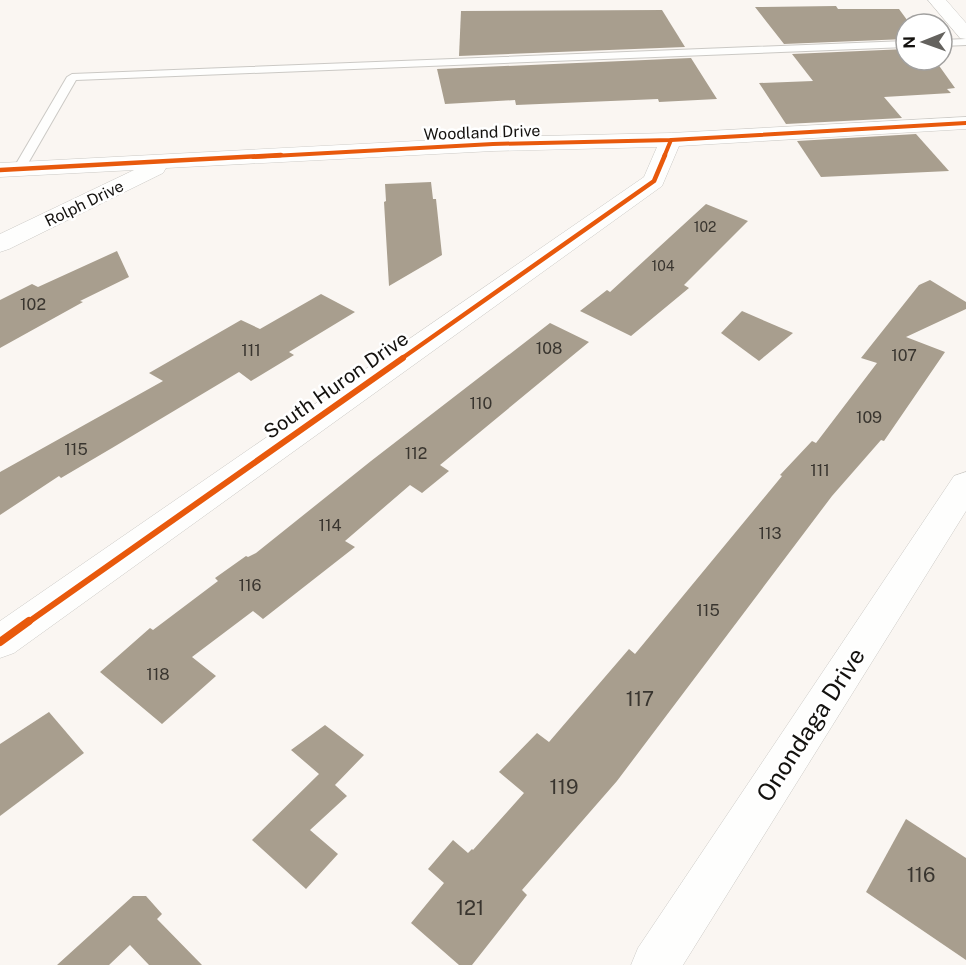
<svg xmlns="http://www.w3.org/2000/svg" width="966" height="965" font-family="'Public Sans',sans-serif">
<rect width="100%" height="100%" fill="#faf6f2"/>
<!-- building -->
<g fill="#a89e8e">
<path d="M836,6l2,3h61l11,15h-4v15l-122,5 -29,-37z"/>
<path d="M662,10l23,37 -226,9 2,-45z"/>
<path d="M906,49v11h29l20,28 -8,1 4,4 -67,4 18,21 -116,6 -27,-41 54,-2 -21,-27z"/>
<path d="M691,58l26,41 -58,3 -1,-3 -142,6 -1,-5 -70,4 -8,-35z"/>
<path d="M916,134l33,37 -128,6 -24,-36z"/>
<path d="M431,182l2,17h3l6,56 -53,31 -5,-84 2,-1 -1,-17z"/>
<path d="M706,204l42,17 -64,64 5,3 -58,48 -51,-25 27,-21 3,2z"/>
<path d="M117,251l12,26 -49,24 3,1 -83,46v-48l32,-16 6,3z"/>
<path d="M930,280l36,22v7l-60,28 39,15 -61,89 -3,-1 -49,56 -215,285 -95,109 5,5 -55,70h-13l-48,-42 33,-40 -16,-14 25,-29 15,13 4,-4 1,1 51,-57 -25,-21 38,-39 12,9 80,-93 6,5 147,-178 -2,-1 32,-34 4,2 61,-80 -16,-5 58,-73z"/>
<path d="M321,294l34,18 -66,40 5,3 -43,26 -12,-9 -127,76 -51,30 -2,-2 -59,39v-43l163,-91 -14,-8 92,-53 19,9z"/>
<path d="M742,311l51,22 -34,28 -38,-28z"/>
<path d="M550,323l39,19 -149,123 9,6 -27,22 -12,-8 -65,56 10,6 -92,72 -10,-8 -61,46 24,19 -54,48 -62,-52 50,-44 3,2 65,-49 -3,-3 31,-22 2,1 8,-4 115,-92z"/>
<path d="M49,712l35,41 -84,63v-72z"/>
<path d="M325,725l39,30 -29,30 12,11 -37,34 28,24 -32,35 -54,-49 67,-66 -28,-24z"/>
<path d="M906,819l60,39v102l-100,-68z"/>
<path d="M133,896h13l16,18 -5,5 45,46h-53l-19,-20 -21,20h-52z"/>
</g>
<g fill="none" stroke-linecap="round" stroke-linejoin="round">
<!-- lane casing -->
<g stroke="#cbc9c5" stroke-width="2">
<g id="lane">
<path d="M966,39v6l-24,1v-6z"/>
<path d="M906,41v6l-830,33 -53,92h-8l-2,-3 54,-92 5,-3z"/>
</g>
</g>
<!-- street casing -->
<g stroke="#cbc9c5" stroke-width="1">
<g id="street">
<path d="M928,0h18l20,23v16l-6,-1z"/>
<path d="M966,117v12l-287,17 -17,40 -648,467 -14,5v-37l644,-444 13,-30 -164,4 -327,17 -3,5 -154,76 -9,3v-18l134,-64 -134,7v-14l493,-26 178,-4z"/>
<path d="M966,472v39l-283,454h-52l7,-17 316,-472z"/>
</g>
</g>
<!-- lane -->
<use href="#lane" fill="#fefefd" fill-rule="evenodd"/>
<!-- street -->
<use href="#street" fill="#fefefd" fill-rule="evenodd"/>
<!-- cycleway-far3 casing -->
<g stroke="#fff" stroke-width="6">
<g id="cycleway-far3">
<path d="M253,157l240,-13 178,-4 295,-17"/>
<path d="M664,157l7,-17"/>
</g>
</g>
<!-- cycleway-far2 casing -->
<g stroke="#fff" stroke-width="8">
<g id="cycleway-far2">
<path d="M0,170l281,-15"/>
<path d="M401,359l253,-178 11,-26"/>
</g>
</g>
<!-- cycleway-far1 casing -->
<g stroke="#fff" stroke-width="10">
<path id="cycleway-far1" d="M27,623l376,-265"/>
</g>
<!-- cycleway casing -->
<g stroke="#fff" stroke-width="11">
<path id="cycleway" d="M0,642l29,-21"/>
</g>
<!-- cycleway-far3 -->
<use href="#cycleway-far3" stroke="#e8590c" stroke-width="4"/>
<!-- cycleway-far2 -->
<use href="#cycleway-far2" stroke="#e8590c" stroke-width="4.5"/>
<!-- cycleway-far1 -->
<use href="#cycleway-far1" stroke="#e8590c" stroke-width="6"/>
<!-- cycleway -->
<use href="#cycleway" stroke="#e8590c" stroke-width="8"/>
</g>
<g text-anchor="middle" stroke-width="5" stroke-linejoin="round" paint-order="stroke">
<!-- far-number labels -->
<g font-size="14" fill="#39352f">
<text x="705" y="232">102</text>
<text x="663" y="271">104</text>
</g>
<!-- far-street labels -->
<g font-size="16" fill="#14120f" stroke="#fff">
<text transform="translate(482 132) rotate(-2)" y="6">Woodland Drive</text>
<text transform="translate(84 203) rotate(-26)" y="6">Rolph Drive</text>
</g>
<!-- number labels -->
<g font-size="16" fill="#39352f">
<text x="33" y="310">102</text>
<text x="549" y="354">108</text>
<text x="251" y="356">111</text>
<text x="904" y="361">107</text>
<text x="481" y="409">110</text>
<text x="869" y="423">109</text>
<text x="76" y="455">115</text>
<text x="416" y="459">112</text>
<text x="820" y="476">111</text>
<text x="330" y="531">114</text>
<text x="770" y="539">113</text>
<text x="250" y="591">116</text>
<text x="708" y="616">115</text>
<text x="158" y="680">118</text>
</g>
<!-- street labels -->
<g font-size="20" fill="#14120f" stroke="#fff">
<text transform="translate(336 385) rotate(-35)" y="7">South Huron Drive</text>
</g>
<!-- near-number labels -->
<g font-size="20" fill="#39352f">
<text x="640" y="706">117</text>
<text x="564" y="794">119</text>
<text x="921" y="882">116</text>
<text x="470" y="915">121</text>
</g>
<!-- near-street labels -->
<g font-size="24" fill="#14120f" stroke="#fff">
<text transform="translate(811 725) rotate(-57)" y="8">Onondaga Drive</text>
</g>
</g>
<!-- north arrow -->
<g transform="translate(924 42) rotate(269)"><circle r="28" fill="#ffffff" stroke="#a1a09f" stroke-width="1.5"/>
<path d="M0-4.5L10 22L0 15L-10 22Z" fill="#64625e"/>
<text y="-9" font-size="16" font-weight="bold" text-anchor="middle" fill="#14120f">N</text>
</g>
</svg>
